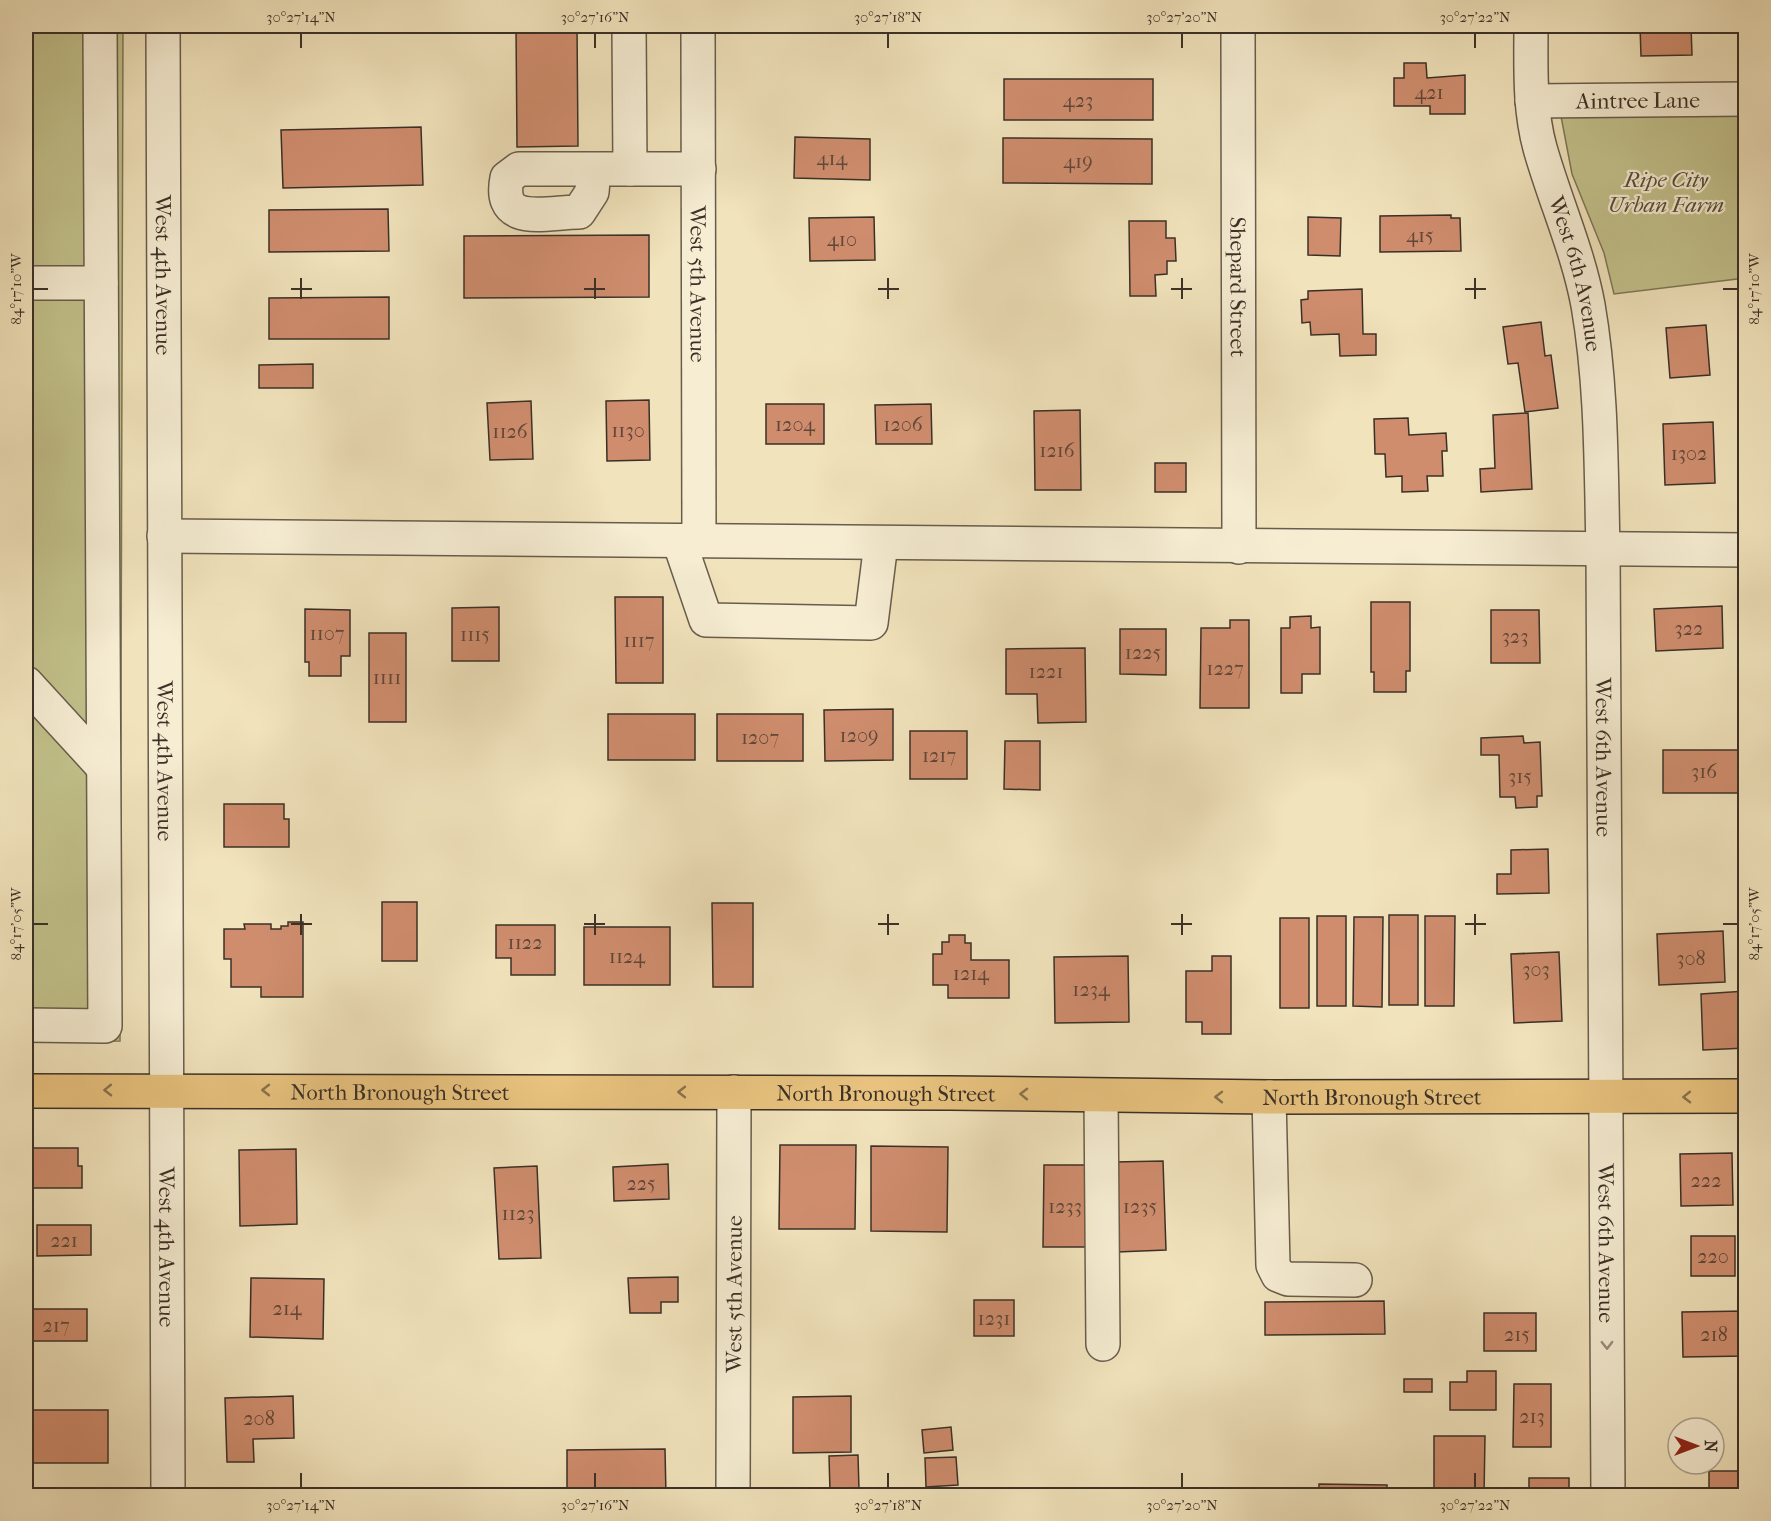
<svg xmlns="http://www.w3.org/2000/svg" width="1771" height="1521" font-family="'IM FELL French Canon',serif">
<rect width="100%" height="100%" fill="#f1e3bc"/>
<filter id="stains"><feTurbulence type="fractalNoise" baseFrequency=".00333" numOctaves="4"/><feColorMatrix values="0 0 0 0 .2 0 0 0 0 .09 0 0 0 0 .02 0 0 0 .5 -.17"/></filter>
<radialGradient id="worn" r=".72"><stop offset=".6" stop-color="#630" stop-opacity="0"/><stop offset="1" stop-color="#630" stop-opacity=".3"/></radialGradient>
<!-- green -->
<g fill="#c2c18b" stroke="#7e7859" stroke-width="1.5">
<path d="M26,26h97l-3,1015 -94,1z"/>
<path d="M1745,110v168l-131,16 -10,-41 -32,-79 -12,-63z"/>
</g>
<!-- building -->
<g fill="#cf8d6e" stroke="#3b3027" stroke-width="1.5">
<path d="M516,26h61l1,120 -61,1z"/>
<path d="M787,26h60v5l-60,2z"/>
<path d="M1640,26h51l1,29 -51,1z"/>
<path d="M1404,63h22l1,15 38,-3v39h-35v-8h-36v-28h10z"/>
<rect x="1004" y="79" width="149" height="41"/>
<path d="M421,127l2,58 -140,3 -2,-58z"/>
<path d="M795,137l75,2v41l-76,-2z"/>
<path d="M1003,138l149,1v45l-149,-1z"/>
<path d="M388,209l1,42 -120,1v-42z"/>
<path d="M1451,215v3h9l1,33 -81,1v-36z"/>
<path d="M874,217l1,43 -65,1 -1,-43z"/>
<path d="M1308,217l33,1 -1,38 -32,-1z"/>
<path d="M1129,221h37v17h9l1,23h-9v13l-12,1 1,21h-26z"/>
<path d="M649,235v62l-185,1v-62z"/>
<path d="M1362,289l1,45h13v21l-36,1 -1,-22 -28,1 -1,-13 -8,1 -1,-23 7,-1v-8z"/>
<path d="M389,297v42h-120v-41z"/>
<path d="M1541,322l4,34 6,-1 7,53 -33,4 -7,-49 -10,1 -5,-37z"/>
<path d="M1706,325l4,50 -40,3 -4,-50z"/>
<path d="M313,364v24h-54v-23z"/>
<path d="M649,400l1,60 -43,1 -1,-60z"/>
<path d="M531,401l2,58 -43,1 -3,-57z"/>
<rect x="766" y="404" width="58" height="40"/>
<path d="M931,404l1,40h-56l-1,-39z"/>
<path d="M1080,410l1,80h-46l-1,-79z"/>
<path d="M1528,413l4,76 -51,3 -1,-23 15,-1 -2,-53z"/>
<path d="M1408,418l1,17 37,-2 1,18h-5l1,25h-16l1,15 -26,1v-16l-16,1 -1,-23h-10l-1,-35z"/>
<path d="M1713,422l2,61 -50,2 -2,-61z"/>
<rect x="1155" y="463" width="31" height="29"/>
<path d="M615,597h48v86h-47z"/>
<path d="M1371,602h39v69h-4v21h-32v-20h-3z"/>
<path d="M1722,606l1,42 -67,3 -2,-42z"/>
<path d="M499,607v54h-47v-53z"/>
<path d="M305,609l45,1v46h-9v20h-32v-14h-4z"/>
<path d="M1491,610h48l1,53h-49z"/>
<path d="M1311,616v12l9,-1v47h-18v19h-21v-65h9v-11z"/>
<path d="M1230,620h19v88h-49l1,-80h29z"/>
<path d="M1120,629h46v46l-46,-1z"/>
<rect x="369" y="633" width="37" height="89"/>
<path d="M1085,648l1,74 -48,1 -1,-29h-31v-45z"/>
<path d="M893,709v51l-68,1 -1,-51z"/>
<rect x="608" y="714" width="87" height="46"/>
<rect x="717" y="714" width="86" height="47"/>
<rect x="910" y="731" width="57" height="48"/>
<path d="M1523,736l1,7 16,-1 2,54h-5v11l-21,1 -1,-11h-15l-1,-42h-18v-17z"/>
<path d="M1005,741h35v49l-36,-1z"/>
<rect x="1663" y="750" width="83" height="43"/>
<path d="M224,804h60v15h5v28h-65z"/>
<path d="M1548,849l1,44 -52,1v-20h14v-24z"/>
<rect x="382" y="902" width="35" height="59"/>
<path d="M712,903h41v84h-40z"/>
<rect x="1389" y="915" width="29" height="90"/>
<rect x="1317" y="916" width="29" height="90"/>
<path d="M1425,916h30l-1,90h-29z"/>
<path d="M1354,917h29l-1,90 -29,-1z"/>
<rect x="1280" y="918" width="29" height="90"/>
<path d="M288,922h15v75h-42v-10h-30v-28h-7v-30h21l-1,-5h27v5h10v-3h7z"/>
<path d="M496,925h59v50h-44v-17h-15z"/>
<rect x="584" y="927" width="86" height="58"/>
<path d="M1723,931l2,51 -66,3 -2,-51z"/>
<path d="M949,935h16v8h6v17h38v38h-61v-13h-15v-31h9v-12h7z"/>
<path d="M1559,952l3,69 -48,2 -3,-69z"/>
<path d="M1128,956l1,66 -74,1 -1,-66z"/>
<path d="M1212,956h19v78h-29v-12h-16v-51h26z"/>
<path d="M1746,991v57l-43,2 -2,-56z"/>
<path d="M780,1145h76l-1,84h-76z"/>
<path d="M871,1146l77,1 -1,85 -76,-1z"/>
<path d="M26,1148h52v18h4v22h-56z"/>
<path d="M296,1149l1,75 -57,2 -1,-76z"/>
<path d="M1732,1153l1,52 -52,1 -1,-52z"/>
<path d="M1163,1161l3,89 -49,2 -3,-90z"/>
<path d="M668,1164l1,35 -55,2 -1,-34z"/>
<path d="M1044,1165h42v82h-43z"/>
<path d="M537,1166l4,92 -42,1 -5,-91z"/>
<path d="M37,1225h54v30l-54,1z"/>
<rect x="1691" y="1236" width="44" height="40"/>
<path d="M678,1277v25h-17v11h-31l-2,-35z"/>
<path d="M251,1278l73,1 -1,60 -73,-2z"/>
<rect x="974" y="1300" width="40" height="36"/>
<path d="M1384,1301l1,33 -120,1v-33z"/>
<rect x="26" y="1309" width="61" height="32"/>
<path d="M1746,1311v45l-63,1 -1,-45z"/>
<rect x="1484" y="1313" width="52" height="38"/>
<path d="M1467,1371h29v39h-46v-28h17z"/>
<rect x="1404" y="1379" width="28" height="13"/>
<path d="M1514,1384h37v63h-38z"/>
<path d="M293,1396l1,42 -41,1 1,23h-27l-2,-64z"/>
<path d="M851,1396v56l-58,1v-56z"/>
<rect x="26" y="1410" width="82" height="53"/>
<path d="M951,1427l2,23 -29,3 -2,-23z"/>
<path d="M1434,1436h51l-1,60h-50z"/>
<path d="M665,1449l1,47h-99v-46z"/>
<path d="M858,1455l1,35 -29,1 -1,-35z"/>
<path d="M956,1457l2,28 -32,2 -1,-29z"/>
<rect x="1709" y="1471" width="37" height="25"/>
<rect x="1529" y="1478" width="40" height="18"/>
<path d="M1319,1484l68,1v11h-68z"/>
<path d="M859,1492v4h-39v-2z"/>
</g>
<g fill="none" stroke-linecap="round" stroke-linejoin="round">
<!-- minor casing -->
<g stroke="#685d4c" stroke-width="36">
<g id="minor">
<path id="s1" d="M163,26l5,1470"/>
<path d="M629,26l1,143h69"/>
<path id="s2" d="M698,26l1,515"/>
<path id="s3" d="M1238,26l1,521"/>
<path id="s4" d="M1531,26c0,40 -2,82 9,122 15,53 38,103 48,157 14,81 13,164 15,246l5,945"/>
<path id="s5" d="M1532,101l214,-2"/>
<path d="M594,169l-2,23 -13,20c-33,0 -82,16 -72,-34l12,-9h111"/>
<path d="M26,283h75"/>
<path d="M164,536l1582,14"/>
<path d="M679,541l27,79 165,3 10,-80"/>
<path d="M26,683l77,84"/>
<path d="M26,1025l79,1 -5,-1000"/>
<path d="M1101,1096l2,248"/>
<path d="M1269,1097l4,168 5,10 10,4 67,1"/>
<path id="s6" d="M733,1496l1,-404"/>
</g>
</g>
<!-- major casing -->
<g stroke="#3b3027" stroke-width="36">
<g id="major">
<path id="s7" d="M26,1091l924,2 319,4 477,-1"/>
</g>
</g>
<!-- minor -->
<use href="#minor" stroke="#f6edd3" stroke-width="33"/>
<!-- major -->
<use href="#major" stroke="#e8c27e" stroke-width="33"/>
</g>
<!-- one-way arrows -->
<defs><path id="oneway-chevron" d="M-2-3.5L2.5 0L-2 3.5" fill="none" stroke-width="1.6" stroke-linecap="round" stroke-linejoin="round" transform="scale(1.5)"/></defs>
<g stroke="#89724e">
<use href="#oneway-chevron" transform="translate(108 1090) rotate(179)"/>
<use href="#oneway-chevron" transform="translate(266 1090) rotate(-180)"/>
<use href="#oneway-chevron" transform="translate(682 1092) rotate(-180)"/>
<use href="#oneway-chevron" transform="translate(1024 1094) rotate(-179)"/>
<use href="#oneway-chevron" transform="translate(1219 1097) rotate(-180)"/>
<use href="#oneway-chevron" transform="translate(1687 1097) rotate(179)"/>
</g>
<use stroke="#988e7d" href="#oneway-chevron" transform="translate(1607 1345) rotate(89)"/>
<!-- ticks -->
<path fill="none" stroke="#3b3027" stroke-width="2" d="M301,33v15M595,33v15M888,33v15M1182,33v15M1475,33v15M301,278v21M595,278v21M888,278v21M1182,278v21M1475,278v21M33,289h15M291,289h21M584,289h21M878,289h21M1171,289h21M1465,289h21M1723,289h15M301,914v21M595,914v21M888,914v21M1182,914v21M1475,914v21M33,924h15M291,924h21M584,924h21M878,924h21M1171,924h21M1465,924h21M1723,924h15M301,1473v15M595,1473v15M888,1473v15M1182,1473v15M1475,1473v15"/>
<g text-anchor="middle" stroke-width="4.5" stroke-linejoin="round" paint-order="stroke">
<!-- number labels -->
<g font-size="20" fill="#604739">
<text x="1429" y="99">421</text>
<text x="1078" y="107">423</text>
<text x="832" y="165">414</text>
<text x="1078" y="168">419</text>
<text x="1420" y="242">415</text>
<text x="842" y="246">410</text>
<text x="795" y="431">1204</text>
<text x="903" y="431">1206</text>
<text x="628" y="437">1130</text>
<text x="510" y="438">1126</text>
<text x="1057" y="457">1216</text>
<text x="1689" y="460">1302</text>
<text x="1689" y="635">322</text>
<text x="327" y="640">1107</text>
<text x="475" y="641">1115</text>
<text x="1515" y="643">323</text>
<text x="639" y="647">1117</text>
<text x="1143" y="659">1225</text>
<text x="1225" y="675">1227</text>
<text x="1046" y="678">1221</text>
<text x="387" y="684">1111</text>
<text x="859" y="742">1209</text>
<text x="760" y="744">1207</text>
<text x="939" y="762">1217</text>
<text x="1704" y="778">316</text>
<text x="1520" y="783">315</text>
<text x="525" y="949">1122</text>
<text x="627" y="963">1124</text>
<text x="1691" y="965">308</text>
<text x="1536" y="976">303</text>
<text x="971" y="980">1214</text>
<text x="1091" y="996">1234</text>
<text x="1706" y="1187">222</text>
<text x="641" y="1190">225</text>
<text x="1065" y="1213">1233</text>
<text x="1140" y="1213">1235</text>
<text x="518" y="1220">1123</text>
<text x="64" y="1247">221</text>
<text x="1713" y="1263">220</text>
<text x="287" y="1315">214</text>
<text x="994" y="1325">1231</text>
<text x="56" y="1332">217</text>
<text x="1517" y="1341">215</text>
<text x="1714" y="1341">218</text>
<text x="1532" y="1423">213</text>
<text x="259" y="1425">208</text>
</g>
<!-- street labels -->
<g font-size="22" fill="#3b3027" stroke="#f6edd3">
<text dy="8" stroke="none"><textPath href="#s5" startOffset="106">Aintree Lane</textPath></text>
<text dy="8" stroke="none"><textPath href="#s4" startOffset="254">West 6th Avenue</textPath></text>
<text dy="8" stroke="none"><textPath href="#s1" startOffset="249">West 4th Avenue</textPath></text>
<text dy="8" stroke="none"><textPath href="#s2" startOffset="258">West 5th Avenue</textPath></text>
<text dy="8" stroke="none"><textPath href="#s3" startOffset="261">Shepard Street</textPath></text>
<text dy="8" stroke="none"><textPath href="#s4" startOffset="740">West 6th Avenue</textPath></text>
<text dy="8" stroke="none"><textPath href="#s1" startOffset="735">West 4th Avenue</textPath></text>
<text dy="8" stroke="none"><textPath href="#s7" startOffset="374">North Bronough Street</textPath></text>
<text dy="8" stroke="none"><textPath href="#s7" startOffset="860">North Bronough Street</textPath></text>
<text dy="8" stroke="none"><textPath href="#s7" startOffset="1346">North Bronough Street</textPath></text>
<text dy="8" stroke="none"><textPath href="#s4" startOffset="1226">West 6th Avenue</textPath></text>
<text dy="8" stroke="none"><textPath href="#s1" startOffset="1221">West 4th Avenue</textPath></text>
<text dy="8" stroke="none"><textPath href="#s6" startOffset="202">West 5th Avenue</textPath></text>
</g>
<!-- park labels -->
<g font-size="22" font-style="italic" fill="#564d3b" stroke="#f6edd3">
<text x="1666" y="187">Ripe City<tspan x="1666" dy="25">Urban Farm</tspan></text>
</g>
</g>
<!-- margin -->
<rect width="1771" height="1521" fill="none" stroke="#f1e3bc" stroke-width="66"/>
<!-- north arrow -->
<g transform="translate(1696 1446) rotate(90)"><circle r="28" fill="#f6edd3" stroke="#aba18e" stroke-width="1.5"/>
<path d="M0-4.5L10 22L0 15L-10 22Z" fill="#8f2418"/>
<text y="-9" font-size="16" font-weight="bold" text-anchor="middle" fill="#3b3027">N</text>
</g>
<rect x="33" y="33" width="1705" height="1455" fill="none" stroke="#3b3027" stroke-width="2"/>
<g font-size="15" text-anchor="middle" fill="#3b3027">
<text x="301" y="22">30°27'14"N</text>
<text x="595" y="22">30°27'16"N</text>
<text x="888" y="22">30°27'18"N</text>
<text x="1182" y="22">30°27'20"N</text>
<text x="1475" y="22">30°27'22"N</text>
<text transform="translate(1754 289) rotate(-90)" y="5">84°17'10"W</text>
<text transform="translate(16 289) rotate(-90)" y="5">84°17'10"W</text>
<text transform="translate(1754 924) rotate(-90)" y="5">84°17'05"W</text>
<text transform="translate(16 924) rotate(-90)" y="5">84°17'05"W</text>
<text x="301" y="1510">30°27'14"N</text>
<text x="595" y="1510">30°27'16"N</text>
<text x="888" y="1510">30°27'18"N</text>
<text x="1182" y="1510">30°27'20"N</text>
<text x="1475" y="1510">30°27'22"N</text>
</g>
<rect width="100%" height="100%" filter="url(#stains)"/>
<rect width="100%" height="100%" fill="url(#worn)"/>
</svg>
